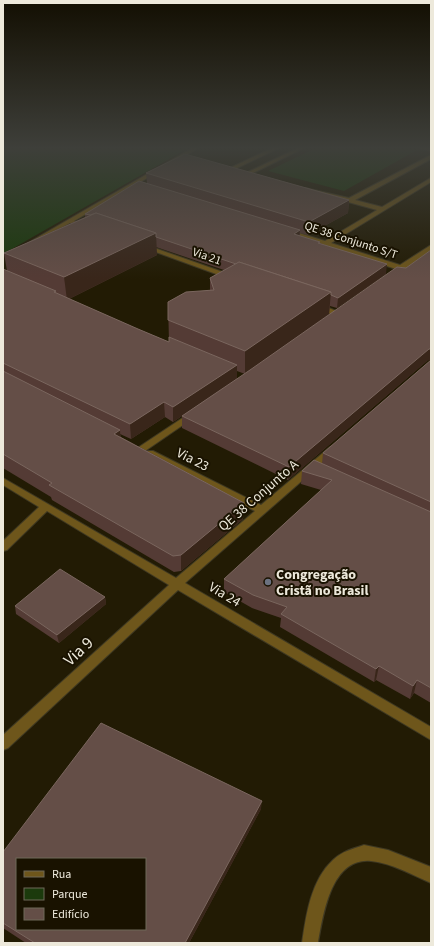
<svg xmlns="http://www.w3.org/2000/svg" width="434" height="946" font-family="'Source Sans 3',sans-serif">
<rect width="100%" height="100%" fill="#221b04"/>
<!-- green -->
<g fill="#1b3a0c">
<path d="M3,147h187l-187,107z"/>
<path d="M318,147h85l14,3 -73,41 -76,-20z"/>
</g>
<g fill="none" stroke-linecap="round" stroke-linejoin="round">
<!-- lane casing -->
<g stroke="#3e3822" stroke-width="2">
<path id="lane" d="M364,845l24,5 43,17v16c-19,-8 -39,-20 -60,-22 -40,-4 -48,54 -53,82h-16c4,-28 9,-63 31,-83 9,-9 20,-11 31,-15z"/>
</g>
<!-- street casing -->
<g stroke="#3e3822" stroke-width="2">
<g id="street">
<path d="M194,147h6l-126,74 14,4v2l-18,-4 -37,21 -5,-1z"/>
<path d="M274,147h7l-46,22 -5,-1z"/>
<path d="M300,147h6l-55,27 -5,-1z"/>
<path d="M417,147h14v4l-13,-3z"/>
<path d="M431,155v4l-76,41 27,7 47,-28 2,-1v4l-100,61 69,22 31,-20v5l-37,27 -7,-2 9,-6 -73,-24 -27,-10 3,-2 26,8 52,-31 -72,-20v-2l44,10z"/>
<path d="M142,245h4l91,32 -7,2 -88,-32z"/>
<path d="M313,304h6l22,9 -1,2h-6l-21,-7z"/>
<path d="M193,411l5,3 -2,2 -51,35h-6l-2,-2 2,-2z"/>
<path d="M333,446l3,1 2,2 -2,2 -151,132 246,144v13l-253,-150 -170,158 -5,2v-15l166,-150 -122,-74 -40,39 -4,1v-10l36,-34 -36,-22v-7l173,100 79,-67 -108,-56 -2,-2 2,-2h6l108,54 69,-58z"/>
</g>
</g>
<!-- lane -->
<use href="#lane" fill="#6e561b" fill-rule="evenodd"/>
<!-- street -->
<use href="#street" fill="#6e561b" fill-rule="evenodd"/>
</g>
<!-- wall -->
<g fill="#543b35" fill-rule="evenodd">
<path d="M146,173l203,27 -1,13 -40,22 -8,-2v3l20,6v1l66,31 -49,34 -7,-2 -1,8 -79,57 177,-10 -139,119 -106,-52v-12l-9,6 -8,-5 -34,22 -11,-5 1,3 123,66 -1,16 -62,52 -7,1 -122,-72 -1,-3 -48,-29v-199l4,2 -3,-18 81,-36v-3l62,-31zM156,247l68,23 -14,8v13l-42,11 1,40 -31,-13 -69,-30 88,-44zM237,371l8,3 -8,5z"/>
<path d="M431,360v343l-17,-10 -4,6 -34,-19 -2,2 -94,-55 1,-9 -29,-10 -28,-16v-13l97,-89 -20,-6 1,-13 20,-7 1,-11z"/>
<path d="M105,597l1,7 -47,39 -43,-29 -1,-8z"/>
<path d="M261,809l-72,134h-163l-23,-15v-76z"/>
</g>
<!-- shaded-wall -->
<g fill="#39261a">
<path d="M349,200l-1,13 -40,22 1,-13z"/>
<path d="M300,230l-1,10 -5,-6z"/>
<path d="M156,233l1,22 -90,45 -3,-23z"/>
<path d="M387,264l-1,10 -49,34 1,-10z"/>
<path d="M331,292l-2,22 -84,60v-23z"/>
<path d="M429,349h2v11l-4,1 -139,119 1,-13z"/>
<path d="M237,365v14l-55,37 -9,6v-15z"/>
<path d="M164,402l1,15 -34,22 -1,-15z"/>
<path d="M120,430l1,15 -7,-11z"/>
<path d="M244,503l-1,16 -62,52v-16z"/>
<path d="M105,597l1,7 -47,39 -2,-8z"/>
<path d="M379,666l-3,14 -2,2 2,-13z"/>
<path d="M417,680l-3,13 -4,6 3,-13z"/>
<path d="M262,801l-1,8 -72,134h-4z"/>
</g>
<!-- building -->
<g fill="#644e47" stroke="#7a665e" fill-rule="evenodd">
<path d="M185,154l164,46 -40,22 -163,-49z"/>
<path d="M139,181l161,49 -6,4 26,8 -2,1 69,21 -49,34 -7,-3v-3l-92,-30 -3,2 -80,-27v-4l-60,-20 -6,2 -5,-1z"/>
<path d="M96,213l60,20 -92,44 -60,-24z"/>
<path d="M431,250v99h-2l-140,118 -107,-51 68,-46 147,-103 9,1z"/>
<path d="M239,262l92,30 -86,59 -77,-31v-18l18,-10 28,-2 -4,-12z"/>
<path d="M3,269l53,22 -2,1 84,37 31,13v-5l68,28 -64,42 -9,-5 -34,22 -127,-61z"/>
<path d="M431,360v142l-108,-49z"/>
<path d="M3,371l117,59 -6,4 130,69 -63,52 -8,1 -124,-71 3,-2 -49,-29z"/>
<path d="M314,460l117,52v176l-14,-8 -4,6 -34,-20 -3,3 -95,-55 6,-7 -34,-12 -29,-16 108,-99 -30,-9z"/>
<path d="M60,569l45,28 -48,38 -42,-29z"/>
<path d="M101,723l161,78 -77,142h-150l-32,-20v-71zM17,859h128v70h-128z"/>
</g>
<!-- sky -->
<linearGradient id="sky" x2="0" y2="1"><stop stop-color="#130f02"/><stop offset="0.53" stop-color="#3e3f3a"/><stop offset="1" stop-color="#3e3f3a" stop-opacity="0"/></linearGradient>
<rect width="434" height="279" fill="url(#sky)"/>
<!-- markers -->
<circle fill="#6b7280" stroke="#191200" stroke-width="1.5" cx="268" cy="582" r="4"/>
<g text-anchor="middle" stroke-width="4" stroke-linejoin="round" paint-order="stroke">
<!-- far-street labels -->
<g font-size="12" fill="#ede9db" stroke="#191200">
<text transform="translate(351 240) rotate(18)" y="4">QE 38 Conjunto S/T</text>
<text transform="translate(207 256) rotate(19)" y="4">Via 21</text>
</g>
<!-- street labels -->
<g font-size="14" fill="#ede9db" stroke="#191200">
<text transform="translate(193 459) rotate(27)" y="5">Via 23</text>
<text transform="translate(258 495) rotate(-41)" y="5">QE 38 Conjunto A</text>
<text transform="translate(225 594) rotate(31)" y="5">Via 24</text>
</g>
<!-- poi labels -->
<g font-size="14" font-weight="bold" fill="#ede9db" stroke="#191200" text-anchor="start">
<text x="276" y="579">Congregação<tspan x="276" dy="16">Cristã no Brasil</tspan></text>
</g>
<!-- near-street labels -->
<g font-size="17" fill="#ede9db" stroke="#191200">
<text transform="translate(78 651) rotate(-43)" y="6">Via 9</text>
</g>
</g>
<!-- border -->
<rect width="434" height="946" fill="none" stroke="#ede9db" stroke-width="8"/>
<!-- legend -->
<rect x="16" y="858" width="130" height="72" fill="#191200" stroke="#6e6858"/>
<rect x="24" y="871" width="20" height="6" fill="#6e561b" stroke="#6e6858"/>
<text x="52" y="878" font-size="12" fill="#ede9db">Rua</text>
<rect x="24" y="888" width="20" height="12" fill="#1b3a0c" stroke="#6e6858"/>
<text x="52" y="898" font-size="12" fill="#ede9db">Parque</text>
<rect x="24" y="908" width="20" height="12" fill="#644e47" stroke="#6e6858"/>
<text x="52" y="918" font-size="12" fill="#ede9db">Edifício</text>
</svg>
